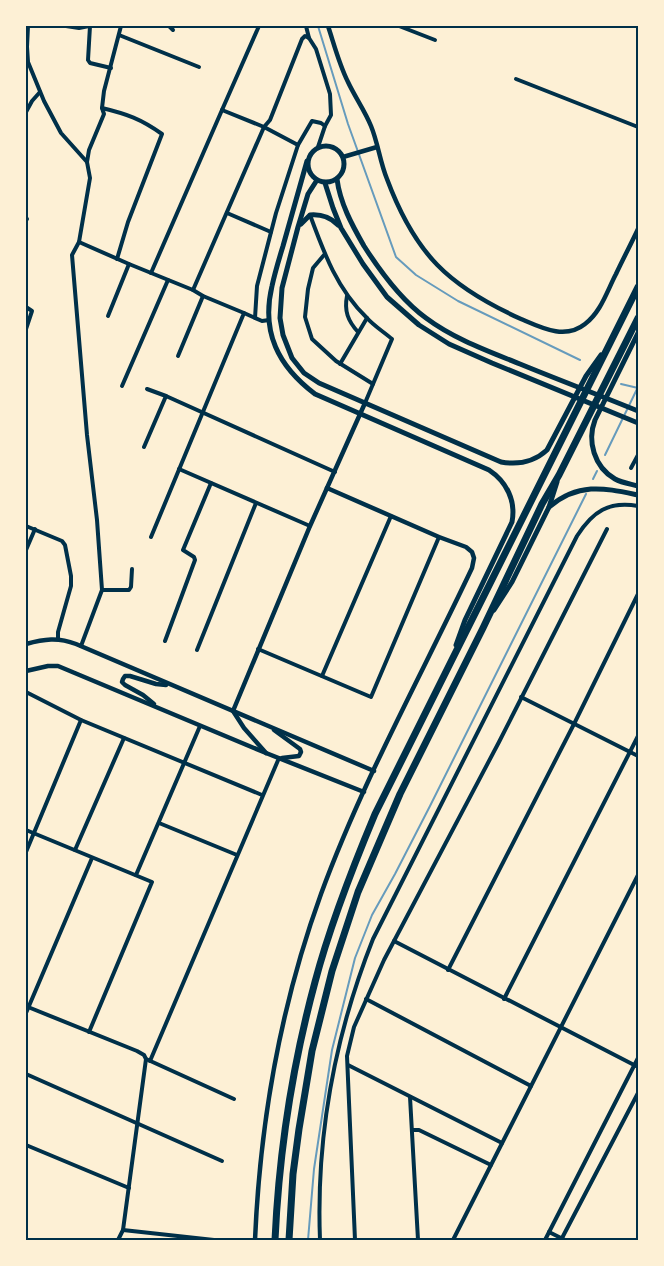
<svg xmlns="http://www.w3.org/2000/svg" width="664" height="1266" font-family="Quicksand,sans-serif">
<rect width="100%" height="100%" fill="#fdf0d5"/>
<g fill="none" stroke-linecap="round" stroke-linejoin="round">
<!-- stream -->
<g stroke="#669bbc" stroke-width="2">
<path d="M318,26l30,98 48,133 20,18 42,26 122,59"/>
<path d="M621,384l17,4"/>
<path d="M605,455l33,-68"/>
<path d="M593,479l4,-8"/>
<path d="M308,1240l6,-71 18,-119 23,-92 17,-43 23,-41 35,-68 156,-312"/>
</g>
<!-- minor -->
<g stroke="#003049" stroke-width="4">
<path d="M28,26l-1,21 1,15 16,39 17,32 26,29 3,16 -11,64 -7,13 15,180 10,85 5,70 -21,56"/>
<path d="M66,26l13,2 10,-2"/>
<path d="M90,26l-2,34 2,3 21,5"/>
<path d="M169,26l4,4"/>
<path d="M306,26l3,12"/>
<path d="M399,26l36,14"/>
<path d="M119,35l80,32"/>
<path d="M516,79l122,48"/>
<path d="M102,108c25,6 39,11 60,26l-34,88 -11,37"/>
<path d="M222,110l37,-84"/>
<path d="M26,112l6,-11 8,-9"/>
<path d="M87,162l2,-12 15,-36 -2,-6 2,-17 17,-65"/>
<path d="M227,213l44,19"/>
<path d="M310,215c14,38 27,74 57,103 7,8 17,14 25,21l-27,64"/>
<path d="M26,219h1"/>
<path d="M79,242l50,22 64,26 10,6 41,17 -93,224"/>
<path d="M324,255l-11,13 -5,21 -3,28 7,22 24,22 37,23"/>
<path d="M151,273l71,-163 42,17 34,18"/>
<path d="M193,290l71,-163 6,-7 32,-81 3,-3 4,2 7,11 14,45 1,21 -6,11 -7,21"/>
<path d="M347,296c-3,15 1,25 11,36"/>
<path d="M26,307l6,4 -6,18"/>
<path d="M244,313l18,8 7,-1"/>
<path d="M108,316l21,-52"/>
<path d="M255,318l2,-32 19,-73 22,-68 14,-24 9,2 4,3"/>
<path d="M178,356l25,-60"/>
<path d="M340,364l27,-46"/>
<path d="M122,386l46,-106"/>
<path d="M147,389l19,7"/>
<path d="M144,447l22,-51 169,76"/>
<path d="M631,468l7,-13"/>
<path d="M179,469l131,57"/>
<path d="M26,526l36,15 3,4 6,31v10l-13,46v7"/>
<path d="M26,550l9,-21"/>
<path d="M102,590h27l2,-3 1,-18"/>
<path d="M165,641l30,-81 -1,-3 -11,-7 28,-67"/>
<path d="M258,649l113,48 68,-160"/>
<path d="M197,650l59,-147"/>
<path d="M322,676l69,-160"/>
<path d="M26,692l55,28 181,75"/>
<path d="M521,697l117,59"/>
<path d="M159,823l78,32"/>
<path d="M26,830l126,52 -63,150"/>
<path d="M75,850l49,-112"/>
<path d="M26,852l55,-132"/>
<path d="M136,875l64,-149"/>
<path d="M394,941l244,126"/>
<path d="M448,970l126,-246 64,-130"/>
<path d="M366,999l165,87"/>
<path d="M504,999l134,-263"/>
<path d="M28,1007l109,44 7,4 2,4 88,40"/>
<path d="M26,1013l66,-155"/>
<path d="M150,1061l129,-303"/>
<path d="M348,1065l154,78"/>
<path d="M26,1074l196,87"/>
<path d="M410,1097l8,143"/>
<path d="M412,1130h7l72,35"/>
<path d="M26,1145l103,43"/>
<path d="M123,1230l91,10"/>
<path d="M549,1232l16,8"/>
<path d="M118,1240l5,-10 23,-171"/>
<path d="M320,1240c-4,-102 15,-205 53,-301l204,-403c16,-25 32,-35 61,-30"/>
<path d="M355,1240l-8,-184 7,-29 30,-67 115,-218 108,-213"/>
<path d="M453,1240l185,-365"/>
<path d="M545,1240l93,-182"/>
<path d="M561,1240l77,-147"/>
</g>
<!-- tertiary -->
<g stroke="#003049" stroke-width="4.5">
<path d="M328,26c6,18 11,38 20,56 7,15 17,29 23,44 7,17 9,36 16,53 28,75 61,107 134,140 21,9 44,21 64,5 16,-12 22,-33 31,-50 7,-15 15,-30 22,-45"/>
<path d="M343,157l34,-10"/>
<path d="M26,644c18,-5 32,-7 50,0l298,127"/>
<path d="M26,671l22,-5h10l208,87 98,39"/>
<path d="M154,704l-11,-9 -18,-10 -3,-3 1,-3 2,-3h5l26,8 10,1"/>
<path d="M274,730l26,19 1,3 -2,4 -17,2"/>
<path d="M266,753l-22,-25 -11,-17 77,-185 55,-123"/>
<path d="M255,1240c5,-117 26,-236 66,-346 41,-112 100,-218 151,-326l2,-10 -2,-6 -6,-5 -27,-10 -112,-49"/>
</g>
<!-- secondary -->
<g stroke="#003049" stroke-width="5">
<circle cx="326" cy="164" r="18"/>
<path d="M307,161c-8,28 -16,57 -24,85 -4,13 -8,26 -11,40 -11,46 6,80 43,108l174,76c18,12 27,31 23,52l-47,98 -9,25"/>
<path d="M337,179c3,24 15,46 27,67 16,25 37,54 62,72 28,21 62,33 94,46 39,16 79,31 118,47"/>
<path d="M317,180l-9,14 -10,33 -16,61 -2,30 3,17 9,23 12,15 15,10 182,79c17,3 33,0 46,-12l39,-74 15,-21"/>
<path d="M325,183l8,25 8,20 22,36 24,33 32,28 30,19 43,19 146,60"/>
<path d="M301,224l9,-9c12,-1 20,2 28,10"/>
<path d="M638,333l-43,87c-8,21 -1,47 20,59 7,4 16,5 23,7"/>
<path d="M549,507l8,-25"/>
<path d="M494,610l18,-28 37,-75c30,-25 55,-19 89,-12"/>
</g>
<!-- motorway -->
<g stroke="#003049" stroke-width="7">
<path d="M275,1240c4,-87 17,-173 40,-258 15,-57 37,-113 60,-168l263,-527"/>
<path d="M289,1240l4,-66 6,-45 13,-78 20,-80 26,-79 42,-98 83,-166 59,-124 17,-29 79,-157"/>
</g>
</g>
<!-- border -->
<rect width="664" height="1266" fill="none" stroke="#fdf0d5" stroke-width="54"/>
<rect x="27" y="27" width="610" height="1212" fill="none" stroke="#003049" stroke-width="2"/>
</svg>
